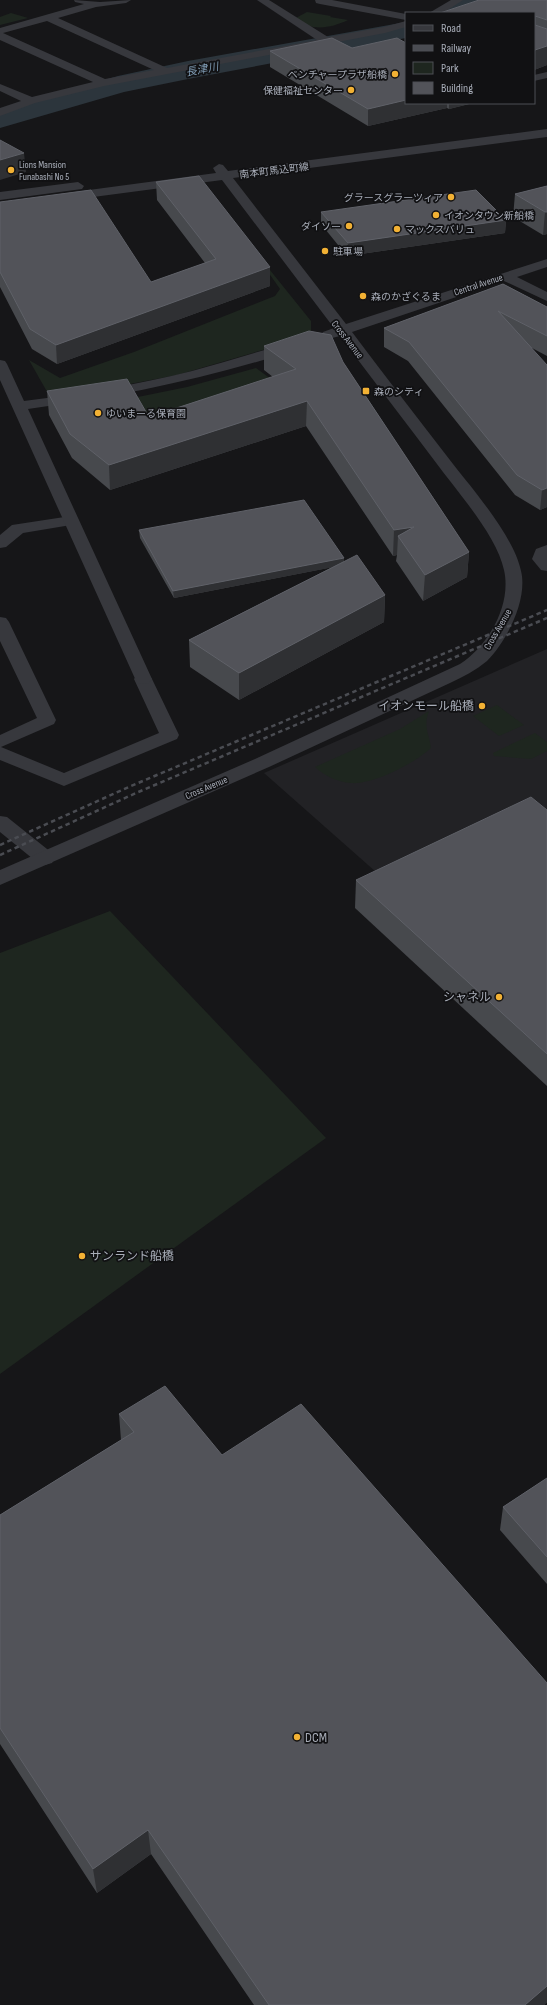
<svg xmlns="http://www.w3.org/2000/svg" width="547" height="2005" font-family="'Sofia Sans Condensed','Noto Sans JP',sans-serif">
<rect width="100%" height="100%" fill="#161618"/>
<!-- built -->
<path fill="#222225" d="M547,649v179l-171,44 -112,-99z"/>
<!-- green -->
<g fill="#1e261f">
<path d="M307,12l24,4 -1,1 18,3c-19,9 -36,11 -54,-1z"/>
<path d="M11,13l17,5 -28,7v-8z"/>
<path d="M245,239l66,82v15l-134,39 -84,16 -43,6 -21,-37 31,18 74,-26 141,-56 5,-7z"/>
<path d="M256,368l34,25 -143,47 -19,-41 59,-12z"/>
<path d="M497,705l27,20 -25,11 -26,-20z"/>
<path d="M429,711c-6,16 0,22 2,37 -16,15 -58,37 -80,35 -14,-1 -26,-7 -36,-16l85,-38z"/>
<path d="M535,733l12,9v9l-16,8 -37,-3 -1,-3z"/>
<path d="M110,911l216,227 -326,236v-421z"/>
</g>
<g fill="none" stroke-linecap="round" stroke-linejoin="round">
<!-- river -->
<g fill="#2c353c" fill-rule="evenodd">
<path d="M458,0h30l-13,13h-30l3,-6z"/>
<path d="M406,22v16l-218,41 -64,13 -124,36v-18l118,-34 70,-15z"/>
</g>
<!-- minor -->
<g fill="#37383d" fill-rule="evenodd">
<path d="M74,0l26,2 31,-2 -5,3 -30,4 -38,11 109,50 150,-28 -60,-40h12l59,37 56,-10 22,-6v6l-21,6 -281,53 -69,17 -35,13v-8l21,-7 -21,-10v-7l32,13 61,-15 -93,-42v-12l84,-24 -9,-2zM47,21l107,49 -49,9 -102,-46z"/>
<path d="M315,0h17l74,14v6l-86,-16 -4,-1z"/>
<path d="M451,0h12l-20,13h-14z"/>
<path d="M547,72v6l-13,3v-6z"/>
<path d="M71,516l6,2 2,3 -2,3 -54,9 -17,14 -6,1v-13l12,-10z"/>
<path d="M547,545v26l-6,-1 -9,-11 4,-10z"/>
<path d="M0,617l6,1 3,4 47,98 -2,4 -53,23 63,26 95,-40 -25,-54 3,-4 6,-1 6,1 3,4 27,56 -2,4 -113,47 -64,-26v-25l37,-17 -37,-77z"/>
<path d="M0,816l7,1 45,36 3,5 -3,5 -7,2 -7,-2 -38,-31z"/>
</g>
<!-- tertiary -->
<g fill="#37383d" fill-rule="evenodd">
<path d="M547,129v8l-314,41 113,146 201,-65v8l-30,10 30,15v9l-43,-20 -152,51c33,44 67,88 101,132 22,28 61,73 68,107 7,28 -14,70 -34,90 -11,9 -24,16 -37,22l-181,84 -269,118v-15l255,-111 205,-95c28,-18 52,-59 44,-94 -7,-33 -43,-74 -64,-102 -33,-44 -67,-88 -100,-132l-12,3 -5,-1 -2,-3 2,-3 11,-4 -112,-148 -159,21 -6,-4 2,-3 157,-21 -3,-5 6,-4 4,1 5,6z"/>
<path d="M78,182l6,4 -2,3 -82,11v-8z"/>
<path d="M291,343l5,1 2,3 -2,3c-88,28 -177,47 -268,59l124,270 -3,4 -6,1 -6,-1 -137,-303v-20l5,1 2,3 17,37c56,-7 113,-16 168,-30 33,-9 66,-20 99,-28z"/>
</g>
<!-- rail -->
<g stroke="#4a4c52" stroke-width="2.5" stroke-dasharray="4.5 3.5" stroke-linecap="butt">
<path d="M0,845l131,-59 416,-176"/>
<path d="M0,855l136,-62 411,-175"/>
</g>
</g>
<!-- wall -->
<g fill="#47494d">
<path d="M547,0v65l-13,5v-57z"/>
<path d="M270,51l136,52h67l-24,6 -2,-1 -79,18 -98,-59z"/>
<path d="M156,182l114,85v19l-213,78 -25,-15 -32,-62v-85l151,80 54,-19 -48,-63z"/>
<path d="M547,186v48l-4,1 -30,-18 2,-23z"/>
<path d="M321,212l185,8 -1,13 -158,23 -26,-32z"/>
<path d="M503,284l44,23v49l-15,-8 15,159 -7,3 -25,-15 -107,-134 -24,-14v-19z"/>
<path d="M264,346l79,16 126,190 -2,25 -44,24 -27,-40 1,-6 -4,1 -87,-130 -196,64 -38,-32 -23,-43 -2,-24 102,26 124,-40 -9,-7z"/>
<path d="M139,530l205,32 41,33 -1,27 -145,78 -49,-33 -1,-27 144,-73 -159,31 -34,-60z"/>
<path d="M547,810v276l-192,-178 1,-28z"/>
<path d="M119,1414l103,41 325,228v319l-3,3h-290l-103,-151 -54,39 -97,-149v-229l121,-75z"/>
<path d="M547,1478v106l-47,-54 3,-23z"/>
</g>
<!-- shaded-wall -->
<g fill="#2f3033">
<path d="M547,46v19l-13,5 1,-20z"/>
<path d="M406,100v3h41v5l-79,18v-17z"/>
<path d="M449,103h24l-24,6z"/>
<path d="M24,153l2,19 -26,8v-20z"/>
<path d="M545,212h2v22l-4,1z"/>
<path d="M506,220l-1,13 -158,23 1,-13z"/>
<path d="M270,267v19l-213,78 -1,-19z"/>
<path d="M307,401l-1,25 -196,64 -1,-25z"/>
<path d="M547,488v19l-7,3 2,-20z"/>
<path d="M414,527l-16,9 -1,19 -4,1 1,-26z"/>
<path d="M469,552l-2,25 -44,24 2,-26z"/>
<path d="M344,558v7l-170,33 -1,-7z"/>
<path d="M385,595l-1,27 -145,78v-27z"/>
<path d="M148,1830l3,24 -54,39 -4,-24z"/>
<path d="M547,1986v16l-3,3h-19z"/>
</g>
<!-- building -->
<g fill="#525359" stroke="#5f6168">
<path d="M479,0h68v20l-12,-4v9l12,4v17l-12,4h-1v-37h-94z"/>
<path d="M332,38l20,10 45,-10 9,5v57l-38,9 -98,-58z"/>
<path d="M0,140l24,13 -24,7z"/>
<path d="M199,176l71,91 -214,78 -26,-16 -30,-57v-70l91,-12 60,92 65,-23 -60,-77z"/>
<path d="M547,186v26h-2l-30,-18z"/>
<path d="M476,190l30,30 -158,23 -27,-31z"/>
<path d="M503,284l44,23v29l-49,-25 49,54v123l-5,2 -25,-15 -108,-133 -25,-14z"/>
<path d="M309,331l22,4 12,27 126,190 -44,23 -27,-39 16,-9 -20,3 -87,-129 -198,64 -39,-31 -23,-43 80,-12 22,38 147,-48 -32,-23z"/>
<path d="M304,500l40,58 -171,33 -34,-61z"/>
<path d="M357,555l28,40 -146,78 -50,-33z"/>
<path d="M531,797l16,13v244l-191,-174z"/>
<path d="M165,1386l57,69 79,-51 246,279v303l-22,19h-256l-121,-175 -55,39 -93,-141v-213l134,-83 -15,-18z"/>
<path d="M547,1478v79l-44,-50z"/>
</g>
<!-- markers -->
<g fill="#f2b134" stroke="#111113" stroke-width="1.5">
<circle cx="395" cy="74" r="4"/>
<circle cx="351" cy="90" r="4"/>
<circle cx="11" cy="170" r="4"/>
<circle cx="451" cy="197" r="4"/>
<circle cx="436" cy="215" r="4"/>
<circle cx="349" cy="226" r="4"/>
<circle cx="397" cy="229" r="4"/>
<circle cx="325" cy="251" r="4"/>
<circle cx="363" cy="296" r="4"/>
<rect x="362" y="387" width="8" height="8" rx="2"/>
<circle cx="98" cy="413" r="4"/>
<circle cx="482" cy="706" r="4"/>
<circle cx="499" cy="997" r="4"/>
<circle cx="82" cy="1256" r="4"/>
<circle cx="297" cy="1737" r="4"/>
</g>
<g text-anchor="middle" stroke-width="3.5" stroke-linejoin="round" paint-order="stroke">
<!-- far-poi labels -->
<g font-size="10" fill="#a8adb8" stroke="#111113" text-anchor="start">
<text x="387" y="78" text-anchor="end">ベンチャープラザ船橋</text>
<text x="343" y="94" text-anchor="end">保健福祉センター</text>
<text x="19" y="168">Lions Mansion<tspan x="19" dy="12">Funabashi No 5</tspan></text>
<text x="443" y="201" text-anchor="end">グラースグラーツィア</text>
<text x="444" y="219">イオンタウン新船橋</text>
<text x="341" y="230" text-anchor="end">ダイソー</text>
<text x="405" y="233">マックスバリュ</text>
<text x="333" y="255">駐車場</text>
<text x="371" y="300">森のかざぐるま</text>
<text x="374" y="395">森のシティ</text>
<text x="106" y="417">ゆいまーる保育園</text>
</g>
<!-- far-street labels -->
<g font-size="10" fill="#a8adb8" stroke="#111113">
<text transform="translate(274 170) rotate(-7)" y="4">南本町馬込町線</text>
<text transform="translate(478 284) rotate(-18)" y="4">Central Avenue</text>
<text transform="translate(348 339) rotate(52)" y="4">Cross Avenue</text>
<text transform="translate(497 629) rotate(-60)" y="4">Cross Avenue</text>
<text transform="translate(206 787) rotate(-23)" y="4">Cross Avenue</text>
</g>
<!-- far-water labels -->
<g font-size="11" font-style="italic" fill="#7f9bb3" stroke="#111113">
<text transform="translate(202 69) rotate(-11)" y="4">長津川</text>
</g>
<!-- poi labels -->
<g font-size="12" fill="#a8adb8" stroke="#111113" text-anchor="end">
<text x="474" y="710">イオンモール船橋</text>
<text x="491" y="1001">シャネル</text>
<text x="90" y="1260" text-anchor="start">サンランド船橋</text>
</g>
<!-- near-poi labels -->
<g font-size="14" fill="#a8adb8" stroke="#111113" text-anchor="start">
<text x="305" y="1742">DCM</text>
</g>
</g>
<!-- legend -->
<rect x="405" y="12" width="130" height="92" fill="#111113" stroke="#4d4f55"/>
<rect x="413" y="25" width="20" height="6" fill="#37383d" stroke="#4d4f55"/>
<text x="441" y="32" font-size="12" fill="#a8adb8">Road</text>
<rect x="413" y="45" width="20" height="6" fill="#4a4c52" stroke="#4d4f55"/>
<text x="441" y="52" font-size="12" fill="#a8adb8">Railway</text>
<rect x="413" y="62" width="20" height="12" fill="#1e261f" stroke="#4d4f55"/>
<text x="441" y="72" font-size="12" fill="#a8adb8">Park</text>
<rect x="413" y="82" width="20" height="12" fill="#525359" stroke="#4d4f55"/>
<text x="441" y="92" font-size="12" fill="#a8adb8">Building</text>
</svg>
